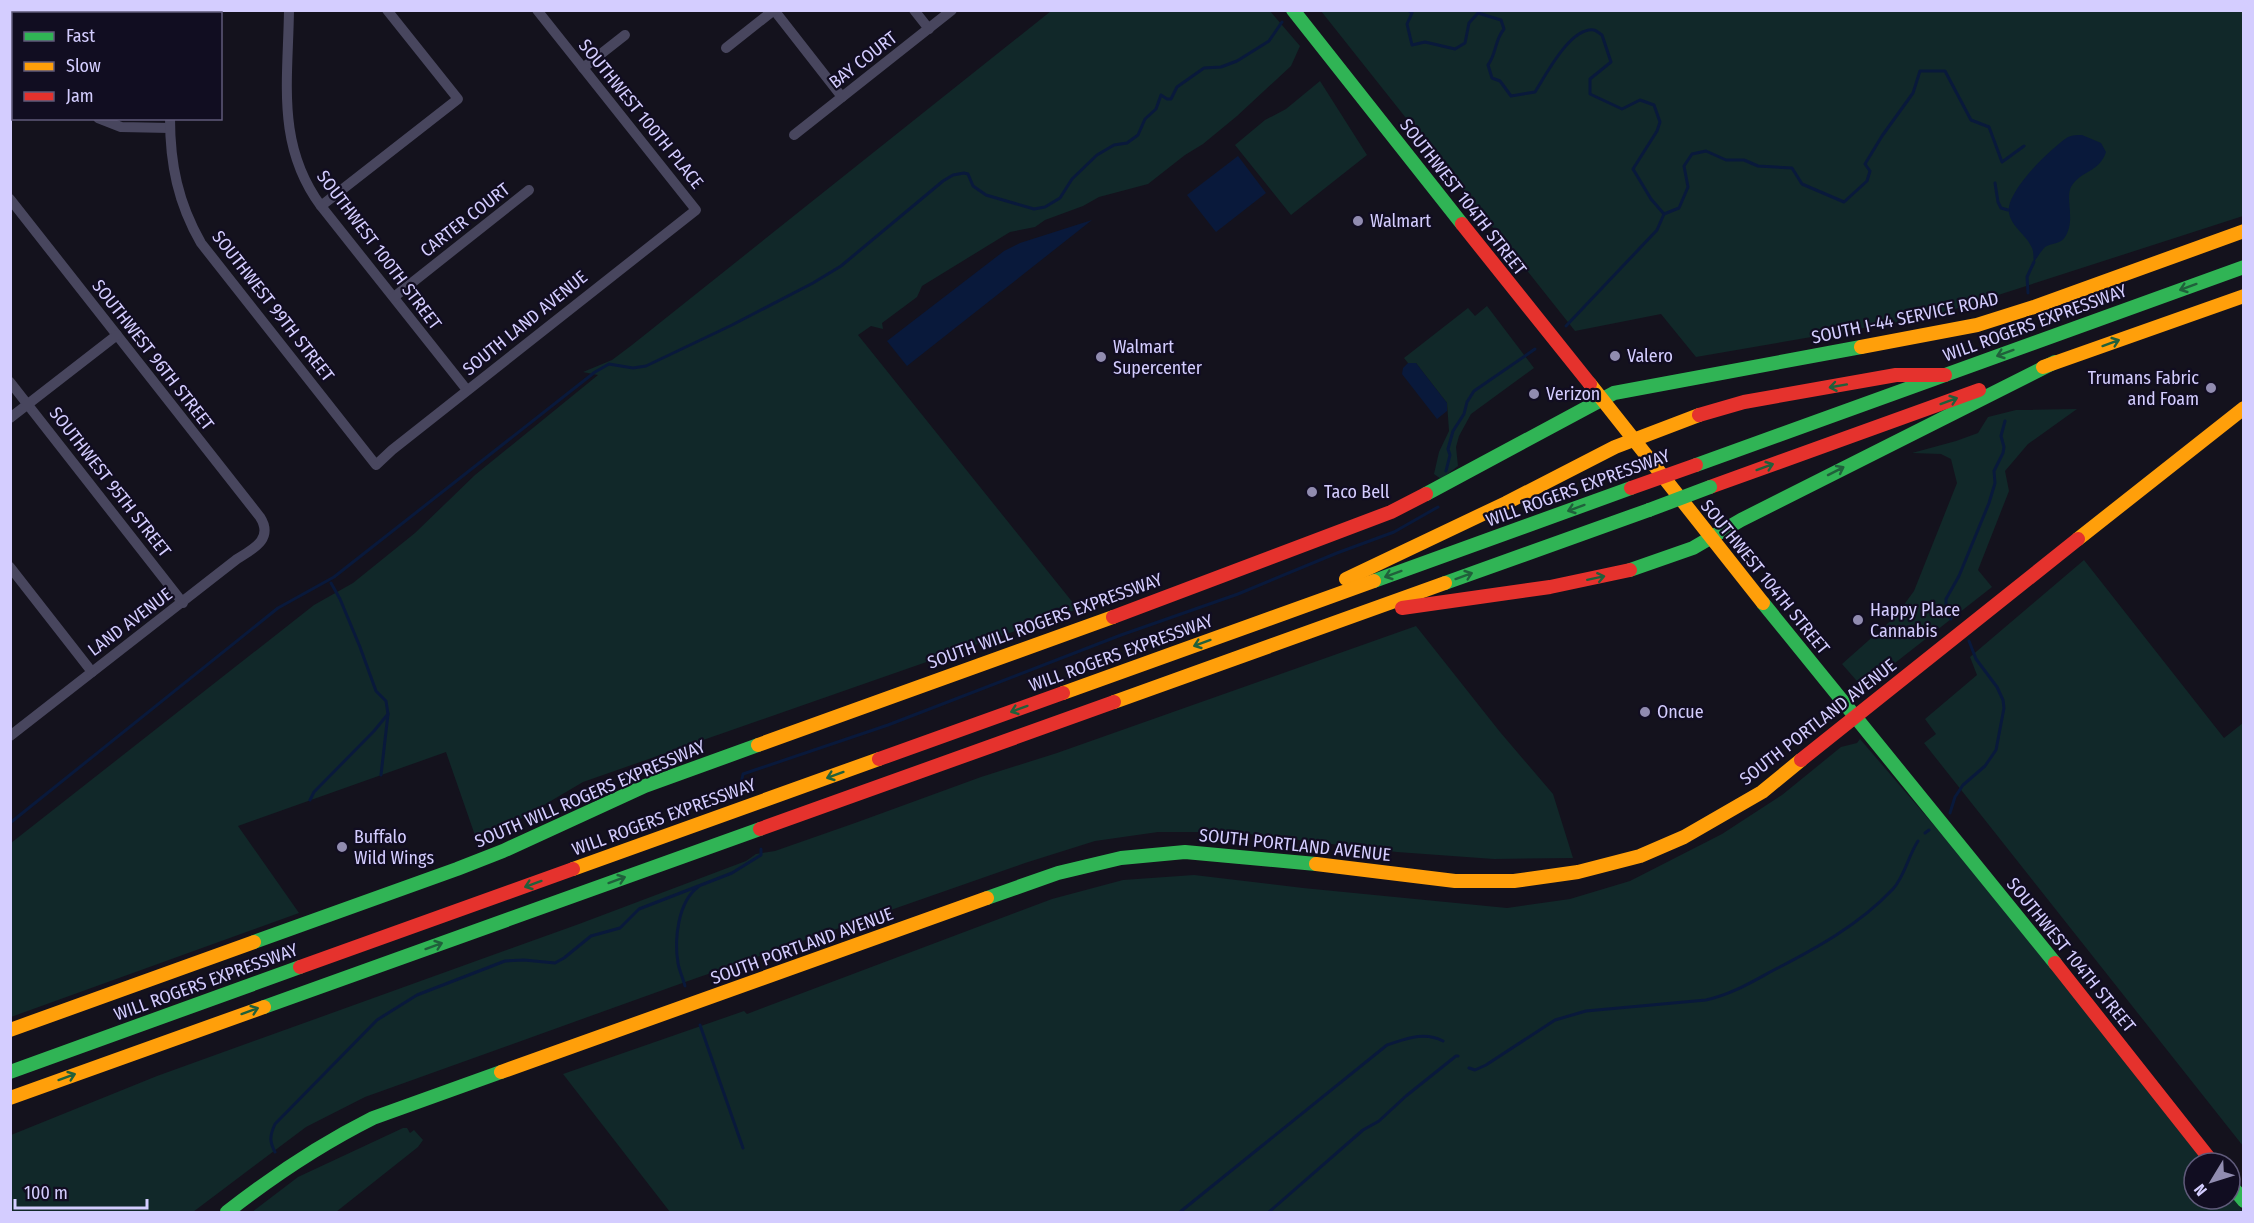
<svg xmlns="http://www.w3.org/2000/svg" width="2254" height="1223" font-family="'Fira Sans Condensed',sans-serif">
<rect width="100%" height="100%" fill="#14121d"/>
<!-- green -->
<g fill="#112829">
<path d="M1051,11h219l30,35 -9,20 -54,50 -34,28 -18,11 -37,29 -49,13 -16,9 -38,14 -10,7 -25,5 -88,54 -5,11 -35,26 1,6 -12,-3 -13,9 220,274 -495,173 -105,62 -32,-92 -208,74 61,87 -288,104v-174l303,-238 39,-22 62,-50 60,-58 123,-100 -15,-3 29,-12 20,-15z"/>
<path d="M1321,11h922v205l-310,100 -237,41 -35,-43 -86,17z"/>
<path d="M1320,81l47,74 -76,60 -56,-70 30,-25 21,-11z"/>
<path d="M1487,306l47,62 -63,46 -12,22 -3,11 2,19 -17,13 -7,-5 5,-22 10,-21 -2,-28 -31,-40h-8l-4,-5 64,-50 7,8z"/>
<path d="M2077,409l-49,35 -23,27 4,20 -31,79 14,17 -129,101 -21,-24 53,-47 19,-26 43,-108 -6,-24 -10,-5 -29,-1 44,-12 22,-8 10,-16 28,-7z"/>
<path d="M2084,560l140,178 19,-15v423l-319,-403 12,-9 -11,-15 52,-44 -7,-18z"/>
<path d="M1416,626l84,106 53,62 20,64 -79,1 -97,-7 -165,-20h-74l-63,9 -70,22 -337,118 -323,116 -59,30 -113,85h-182v-77l146,-59 422,-152 167,-63 10,-7 19,-3 80,-28 126,-46 76,-24z"/>
<path d="M1860,739l127,148 218,276h-11v36h36v-5l13,18h-1573l-107,-138 181,-63 3,3 305,-115 71,-19 71,-5 109,13 204,20 63,-9 60,-18 92,-47 60,-39 59,-48 16,-4z"/>
<path d="M403,1128h4l3,5 4,-3 9,10 -5,7 -82,65h-84l46,-35z"/>
</g>
<!-- water -->
<g fill="#09193b">
<path d="M2082,135l19,8 5,9c-7,21 -25,18 -35,35 -6,12 5,33 -6,50 -4,7 -14,6 -20,10 -4,4 -8,11 -11,15 -1,-4 0,-10 -2,-14 -5,-13 -20,-20 -23,-35 -4,-21 42,-65 59,-76 5,-2 9,-2 14,-2z"/>
<path d="M1238,156l28,37 -50,39 -29,-37z"/>
<path d="M1092,220l-185,146 -20,-25 117,-90 16,-8z"/>
<path d="M1408,363h8l31,40v8l-10,8 -35,-45 1,-6z"/>
</g>
<g fill="none" stroke-linecap="round" stroke-linejoin="round">
<!-- stream -->
<g stroke="#09193b" stroke-width="3">
<path d="M1408,10l4,3 -5,11 5,21 13,-3 30,7 10,-6 4,-20 9,-10 23,7 3,9c-10,12 -7,24 -16,36l4,13 8,3 11,15 24,-4c11,-17 35,-65 59,-62 3,1 5,3 8,5l9,27 -21,17v15l32,15 18,-9 14,5 6,17 -3,9 -24,38 18,30 13,15"/>
<path d="M1995,183l3,19 3,6 7,2"/>
<path d="M2028,293l-1,-16 7,-15"/>
<path d="M1566,326l91,-96 7,-16 15,-6 9,-21 -4,-21 8,-12 14,-3 20,9h18l14,6 34,2 10,16 42,18 23,-21 3,-10 -5,-7 17,-28 31,-43 7,-22h25l26,49 18,7 13,35 22,-16"/>
<path d="M1446,471l4,-16 -2,-6 5,-18 11,-17 3,-12 7,-11 61,-42"/>
<path d="M1951,619l-5,-6v-14l13,-23 30,-73 6,-20 -1,-12 9,-18 1,-6 -3,-11 4,-15"/>
<path d="M381,775l7,-61"/>
<path d="M740,789l3,-15 145,-49 233,-90 117,-41 99,-41 57,-21 44,-25"/>
<path d="M310,800l4,-8 60,-61 14,-17 -2,-13 -10,-10 -16,-44 -20,-48 -9,-16"/>
<path d="M1950,813l5,-16 8,-12 22,-19 11,-16 8,-42 -1,-8 -6,-13 -21,-28 -7,-18"/>
<path d="M10,823l268,-215 56,-31 261,-205 14,-8 24,4 13,-2 86,-41 81,-42 28,-17 102,-85 10,-6 11,-2 4,1 5,12 13,9 48,14 11,-2 15,-9 12,-19 25,-24 17,-10 13,-2 11,-8 7,-16 11,-10 5,-14 6,4h4l6,-12 27,-19 17,-1 16,-6 32,-20 13,-19"/>
<path d="M1925,833l4,-3"/>
<path d="M685,986c-2,-8 -6,-16 -7,-23 -4,-24 0,-61 20,-76"/>
<path d="M700,1025l43,123"/>
<path d="M1469,1068l6,2 11,-5 69,-45 31,-9 120,-11c24,-5 44,-17 66,-29 43,-22 87,-46 121,-82 12,-13 15,-33 25,-48"/>
<path d="M275,1152c-6,-11 -5,-17 0,-28l102,-104 40,-25 88,-34 19,-1 31,3 9,-5 27,-22 29,-8 19,-19 93,-36 29,-18v-6"/>
<path d="M1180,1212l207,-167c19,-6 37,-14 56,-4"/>
<path d="M1269,1212l94,-82 16,-9 27,-25 50,-40h2"/>
</g>
<!-- street -->
<g stroke="#48465e" stroke-width="10">
<path d="M289,10c-1,72 -13,135 32,196l146,184"/>
<path d="M774,10l68,87"/>
<path d="M914,10l15,19"/>
<path d="M10,13l4,4"/>
<path d="M40,14l4,-4"/>
<path d="M171,14v-4"/>
<path d="M10,37l4,-2"/>
<path d="M726,48l48,-38"/>
<path d="M583,68l42,-33"/>
<path d="M98,118l23,9 49,1"/>
<path d="M170,118c0,46 8,85 31,125l175,222 16,-15 304,-240 -159,-200"/>
<path d="M794,135l158,-125"/>
<path d="M10,199l250,318c14,22 -7,32 -23,42l-227,177"/>
<path d="M321,206l137,-107 -71,-89"/>
<path d="M394,297l135,-107"/>
<path d="M10,382l173,221"/>
<path d="M10,418l107,-83"/>
<path d="M10,567l82,105"/>
</g>
<!-- fast -->
<g stroke="#30b455" stroke-width="14">
<path d="M1293,10l169,214"/>
<path d="M1696,465l548,-198"/>
<path d="M1426,494l188,-101 247,-46"/>
<path d="M1630,570l63,-22 48,-28 314,-158"/>
<path d="M1374,581l257,-93"/>
<path d="M1445,583l204,-73"/>
<path d="M1763,603l292,360"/>
<path d="M987,898l71,-25 63,-15 64,-6 131,12"/>
<path d="M254,942l203,-73 46,-18 142,-65 113,-41"/>
<path d="M264,1007l496,-178"/>
<path d="M10,1072l290,-105"/>
<path d="M2230,1184l14,17"/>
<path d="M227,1212c46,-36 94,-68 146,-94l128,-46"/>
</g>
<!-- slow -->
<g stroke="#ff9f0a" stroke-width="14">
<path d="M1861,347l116,-22 57,-18 210,-76"/>
<path d="M2043,367l201,-71"/>
<path d="M1590,384l173,219"/>
<path d="M2078,539l166,-131"/>
<path d="M1346,579l160,-76 109,-56 84,-32"/>
<path d="M1063,693l311,-112"/>
<path d="M1114,702l331,-119"/>
<path d="M758,745l355,-128"/>
<path d="M1316,864l139,17h59l64,-9 62,-16 44,-19 78,-45 39,-32"/>
<path d="M573,869l306,-110"/>
<path d="M10,1030l244,-88"/>
<path d="M501,1072l486,-174"/>
<path d="M10,1098l254,-91"/>
</g>
<!-- jam -->
<g stroke="#e5322d" stroke-width="14">
<path d="M1462,224l128,160"/>
<path d="M1699,415l45,-13 152,-27h49"/>
<path d="M1710,487l269,-97"/>
<path d="M1402,608l148,-21 80,-17"/>
<path d="M1113,617l278,-105 35,-18"/>
<path d="M879,759l184,-66"/>
<path d="M1801,760l277,-221"/>
<path d="M760,829l354,-127"/>
<path d="M2055,963l158,200"/>
<path d="M300,967l273,-98"/>
</g>
<!-- fast-bridge -->
<path stroke="#30b455" stroke-width="14" d="M1649,510l61,-23"/>
<!-- jam-bridge -->
<path stroke="#e5322d" stroke-width="14" d="M1631,488l65,-23"/>
</g>
<!-- one-way arrows -->
<defs><path id="oneway-shaft" d="M-6 0H5M1.5-3L5.5 0L1.5 3" fill="none" stroke-width="1.6" stroke-linecap="round" stroke-linejoin="round" transform="scale(1.5)"/></defs>
<g stroke="#20603b">
<use href="#oneway-shaft" transform="translate(2188 287) rotate(160)"/>
<use href="#oneway-shaft" transform="translate(2111 343) rotate(-20)"/>
<use href="#oneway-shaft" transform="translate(2005 353) rotate(160)"/>
<use href="#oneway-shaft" transform="translate(1838 386) rotate(170)"/>
<use href="#oneway-shaft" transform="translate(1949 401) rotate(-20)"/>
<use href="#oneway-shaft" transform="translate(1765 467) rotate(-20)"/>
<use href="#oneway-shaft" transform="translate(1836 471) rotate(-27)"/>
<use href="#oneway-shaft" transform="translate(1576 508) rotate(160)"/>
<use href="#oneway-shaft" transform="translate(1393 574) rotate(160)"/>
<use href="#oneway-shaft" transform="translate(1464 576) rotate(-20)"/>
<use href="#oneway-shaft" transform="translate(1596 578) rotate(-12)"/>
<use href="#oneway-shaft" transform="translate(1202 643) rotate(160)"/>
<use href="#oneway-shaft" transform="translate(1019 709) rotate(160)"/>
<use href="#oneway-shaft" transform="translate(835 775) rotate(160)"/>
<use href="#oneway-shaft" transform="translate(617 880) rotate(-20)"/>
<use href="#oneway-shaft" transform="translate(533 884) rotate(160)"/>
<use href="#oneway-shaft" transform="translate(434 946) rotate(-20)"/>
<use href="#oneway-shaft" transform="translate(250 1011) rotate(-20)"/>
<use href="#oneway-shaft" transform="translate(67 1077) rotate(-20)"/>
</g>
<!-- markers -->
<g fill="#918cb0" stroke="#110d21" stroke-width="2">
<circle cx="1358" cy="221" r="6"/>
<circle cx="1615" cy="356" r="6"/>
<circle cx="1101" cy="357" r="6"/>
<circle cx="2211" cy="388" r="6"/>
<circle cx="1534" cy="394" r="6"/>
<circle cx="1312" cy="492" r="6"/>
<circle cx="1858" cy="620" r="6"/>
<circle cx="1645" cy="712" r="6"/>
<circle cx="342" cy="847" r="6"/>
</g>
<g text-anchor="middle" stroke-width="4.5" stroke-linejoin="round" paint-order="stroke">
<!-- street labels -->
<g font-size="18" fill="#d4cdff" stroke="#110d21">
<text transform="translate(863 60) rotate(-38)" y="6">BAY COURT</text>
<text transform="translate(641 114) rotate(51)" y="6">SOUTHWEST 100TH PLACE</text>
<text transform="translate(1463 197) rotate(52)" y="6">SOUTHWEST 104TH STREET</text>
<text transform="translate(465 220) rotate(-38)" y="6">CARTER COURT</text>
<text transform="translate(379 250) rotate(53)" y="6">SOUTHWEST 100TH STREET</text>
<text transform="translate(273 306) rotate(52)" y="6">SOUTHWEST 99TH STREET</text>
<text transform="translate(1905 318) rotate(-12)" y="6">SOUTH I-44 SERVICE ROAD</text>
<text transform="translate(525 323) rotate(-39)" y="6">SOUTH LAND AVENUE</text>
<text transform="translate(2035 323) rotate(-20)" y="6">WILL ROGERS EXPRESSWAY</text>
<text transform="translate(153 355) rotate(52)" y="6">SOUTHWEST 96TH STREET</text>
<text transform="translate(110 482) rotate(52)" y="6">SOUTHWEST 95TH STREET</text>
<text transform="translate(1578 488) rotate(-20)" y="6">WILL ROGERS EXPRESSWAY</text>
<text transform="translate(1765 577) rotate(51)" y="6">SOUTHWEST 104TH STREET</text>
<text transform="translate(1045 621) rotate(-20)" y="6">SOUTH WILL ROGERS EXPRESSWAY</text>
<text transform="translate(130 622) rotate(-37)" y="6">LAND AVENUE</text>
<text transform="translate(1121 653) rotate(-20)" y="6">WILL ROGERS EXPRESSWAY</text>
<text transform="translate(1818 722) rotate(-38)" y="6">SOUTH PORTLAND AVENUE</text>
<text transform="translate(590 794) rotate(-23)" y="6">SOUTH WILL ROGERS EXPRESSWAY</text>
<text transform="translate(664 817) rotate(-20)" y="6">WILL ROGERS EXPRESSWAY</text>
<text transform="translate(1295 845) rotate(6)" y="6">SOUTH PORTLAND AVENUE</text>
<text transform="translate(802 946) rotate(-20)" y="6">SOUTH PORTLAND AVENUE</text>
<text transform="translate(2071 955) rotate(51)" y="6">SOUTHWEST 104TH STREET</text>
<text transform="translate(206 982) rotate(-20)" y="6">WILL ROGERS EXPRESSWAY</text>
</g>
<!-- poi labels -->
<g font-size="18" fill="#d4cdff" stroke="#110d21" text-anchor="start">
<text x="1370" y="227">Walmart</text>
<text x="1113" y="353">Walmart<tspan x="1113" dy="21">Supercenter</tspan></text>
<text x="1627" y="362">Valero</text>
<text x="2199" y="384" text-anchor="end">Trumans Fabric<tspan x="2199" dy="21">and Foam</tspan></text>
<text x="1546" y="400">Verizon</text>
<text x="1324" y="498">Taco Bell</text>
<text x="1870" y="616">Happy Place<tspan x="1870" dy="21">Cannabis</tspan></text>
<text x="1657" y="718">Oncue</text>
<text x="354" y="843">Buffalo<tspan x="354" dy="21">Wild Wings</tspan></text>
</g>
</g>
<!-- border -->
<rect width="2254" height="1223" fill="none" stroke="#d4cdff" stroke-width="24"/>
<!-- legend -->
<rect x="12" y="12" width="210" height="108" fill="#110d21" stroke="#5f5a7a" stroke-width="1.5"/>
<rect x="24" y="32" width="30" height="9" fill="#30b455" stroke="#5f5a7a" stroke-width="1.5"/>
<text x="66" y="42" font-size="18" fill="#d4cdff">Fast</text>
<rect x="24" y="62" width="30" height="9" fill="#ff9f0a" stroke="#5f5a7a" stroke-width="1.5"/>
<text x="66" y="72" font-size="18" fill="#d4cdff">Slow</text>
<rect x="24" y="92" width="30" height="9" fill="#e5322d" stroke="#5f5a7a" stroke-width="1.5"/>
<text x="66" y="102" font-size="18" fill="#d4cdff">Jam</text>
<!-- north arrow -->
<g transform="translate(2212 1181) rotate(232)"><circle r="28" fill="#110d21" stroke="#5f5a7a" stroke-width="1.5"/>
<path d="M0-4.5L10 22L0 15L-10 22Z" fill="#918cb0"/>
<text y="-9" font-size="16" font-weight="bold" text-anchor="middle" fill="#d4cdff">N</text>
</g>
<!-- scale -->
<path d="M15 1199v9h132v-9" fill="none" stroke="#d4cdff" stroke-width="3"/>
<text x="24" y="1199" font-size="18" fill="#d4cdff" stroke="#110d21" stroke-width="4.5" paint-order="stroke">100 m</text>
</svg>
